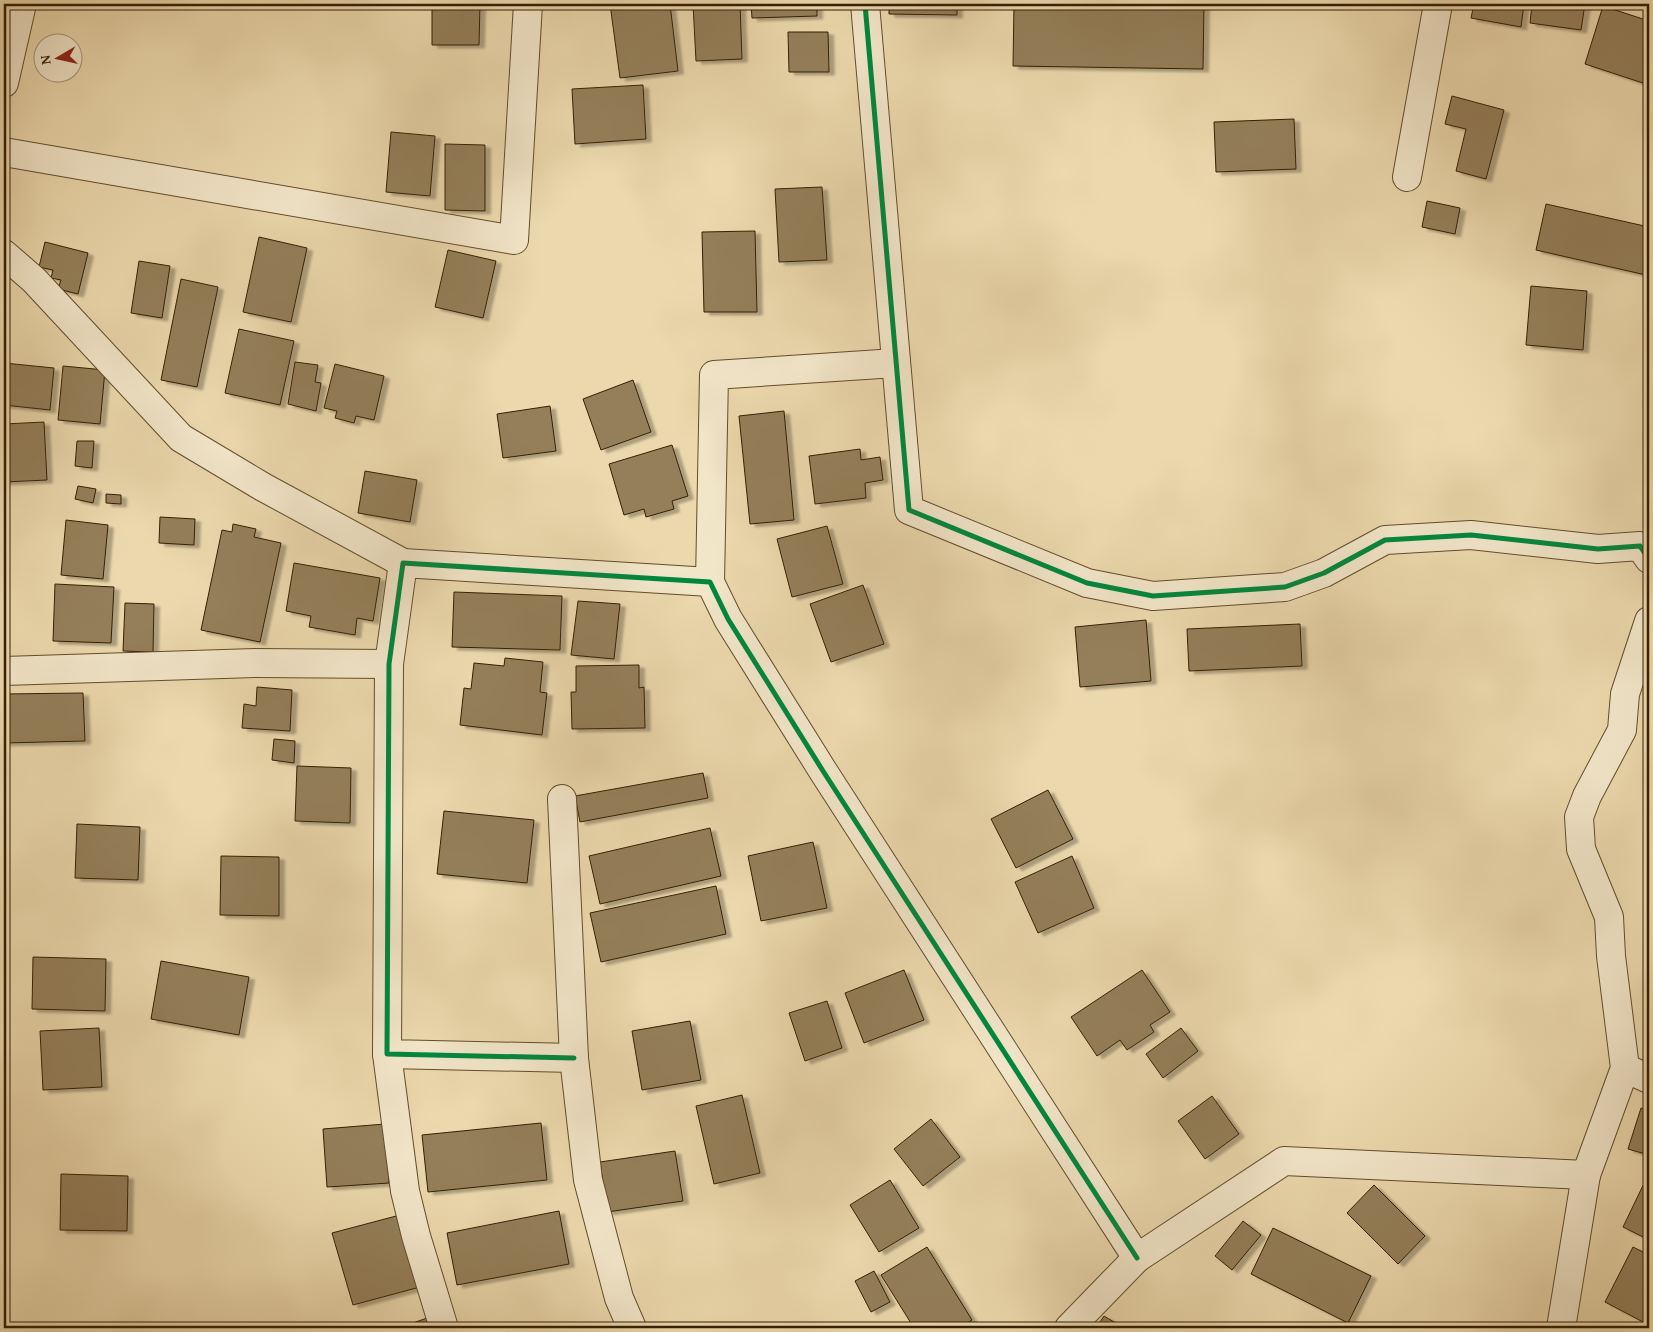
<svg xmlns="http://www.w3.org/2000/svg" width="1653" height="1332" font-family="'Gentium Book Plus',serif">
<defs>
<filter id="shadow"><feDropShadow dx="5.5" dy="3" stdDeviation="1" flood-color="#0004"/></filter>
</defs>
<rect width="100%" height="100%" fill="#ebd8ac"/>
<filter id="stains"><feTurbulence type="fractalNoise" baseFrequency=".004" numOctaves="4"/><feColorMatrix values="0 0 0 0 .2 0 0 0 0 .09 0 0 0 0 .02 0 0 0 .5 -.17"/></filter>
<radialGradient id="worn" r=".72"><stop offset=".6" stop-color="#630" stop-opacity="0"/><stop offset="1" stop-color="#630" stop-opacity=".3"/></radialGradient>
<!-- building -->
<g fill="#947f5a" stroke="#351f02" filter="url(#shadow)">
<path d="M432,4h48l-1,41h-47z"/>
<path d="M610,4h60l8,67 -58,7z"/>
<path d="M693,4h47l2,55 -46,2z"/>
<path d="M751,4h66v12l-65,2z"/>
<path d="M889,4h68v11l-68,-1z"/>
<path d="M1014,4h190l-1,65 -190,-3z"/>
<path d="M1474,4h50l-3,23 -50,-9z"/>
<path d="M1532,4h53l-4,26 -51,-7z"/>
<path d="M1603,6l46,15v64l-64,-21z"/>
<path d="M788,32h40l1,40h-40z"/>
<path d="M643,85l3,54 -71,5 -3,-55z"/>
<path d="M1452,96l52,14 -18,69 -30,-8 10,-42 -21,-5z"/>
<path d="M1294,119l2,50 -80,3 -2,-50z"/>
<path d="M391,132l44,4 -5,60 -44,-4z"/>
<path d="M445,144l40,1v66l-40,-1z"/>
<path d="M822,187l5,73 -48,2 -4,-73z"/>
<path d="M1427,201l33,7 -5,26 -33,-7z"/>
<path d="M1546,204l103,23v34l-3,14 -110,-25z"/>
<path d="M755,231l2,81h-53l-2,-80z"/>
<path d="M259,237l48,11 -16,74 -48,-10z"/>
<path d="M45,242l43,11 -10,41 -20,-5 3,-9 -10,-2 2,-8 -14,-3z"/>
<path d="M448,250l48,11 -13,57 -48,-11z"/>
<path d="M139,261l31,5 -8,52 -31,-5z"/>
<path d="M181,279l37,8 -21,100 -36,-7z"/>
<path d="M1531,286l56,5 -4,59 -57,-5z"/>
<path d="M239,329l55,12 -14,64 -55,-12z"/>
<path d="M295,362l23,3 -3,17 6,1 -5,28 -28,-7z"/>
<path d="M4,363l50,5 -4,42 -46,-5z"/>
<path d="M335,364l49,12 -10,44 -18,-4 -2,7 -19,-5 2,-7 -13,-3z"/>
<path d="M63,366l42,4 -5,54 -42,-4z"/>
<path d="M633,380l18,52 -50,18 -18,-51z"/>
<path d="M550,406l6,45 -53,7 -6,-44z"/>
<path d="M784,411l10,109 -44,4 -11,-108z"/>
<path d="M44,422l3,58 -43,2v-58z"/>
<path d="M77,441h17l-2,27 -17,-2z"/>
<path d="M672,445l16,51 -16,5 2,8 -28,8 -2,-8 -20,6 -15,-51z"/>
<path d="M860,449l1,11 19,-3 3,23 -18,3 1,15 -51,6 -6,-48z"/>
<path d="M365,471l52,9 -7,42 -52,-9z"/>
<path d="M78,486l18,3 -3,14 -18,-4z"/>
<path d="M106,494l15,1v9l-15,-1z"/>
<path d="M160,517l35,2 -1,26 -35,-2z"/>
<path d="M66,520l42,5 -5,54 -42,-4z"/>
<path d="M233,524l23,5 -2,8 27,6 -21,99 -59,-12 21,-100 10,2z"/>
<path d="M827,526l16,58 -51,13 -15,-58z"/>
<path d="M294,563l86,15 -7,43 -16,-3 -2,17 -46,-8 2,-11 -25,-5z"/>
<path d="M55,584l59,3 -3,56 -58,-2z"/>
<path d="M863,585l21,59 -53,18 -21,-58z"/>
<path d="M454,592l108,4 -2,54 -108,-3z"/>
<path d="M578,601l42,3 -6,55 -43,-4z"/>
<path d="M125,603l29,1 -1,48 -30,-1z"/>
<path d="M1146,620l5,61 -71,6 -5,-60z"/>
<path d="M1300,624l2,42 -113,5 -2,-42z"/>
<path d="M505,658l38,4 -3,30 7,1 -5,42 -82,-10 4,-37 7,1 3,-26 30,3z"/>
<path d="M639,665v23l5,-1 1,41 -73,1 -1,-37h5v-26z"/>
<path d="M257,687l35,3 -2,41 -48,-3 2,-24 12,2z"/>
<path d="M83,693l2,48 -81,2v-49z"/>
<path d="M274,739l21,2 -1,22 -22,-3z"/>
<path d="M297,766l54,2 -1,55 -55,-2z"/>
<path d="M703,773l5,25 -128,24 -5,-26z"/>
<path d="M1048,790l25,49 -57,29 -25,-49z"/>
<path d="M444,811l90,9 -7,63 -90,-9z"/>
<path d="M77,824l63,3 -2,53 -63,-2z"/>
<path d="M710,828l11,48 -121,28 -11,-48z"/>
<path d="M813,842l14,66 -66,13 -13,-65z"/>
<path d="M221,856l58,1v59l-59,-1z"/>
<path d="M1072,856l22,52 -56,25 -23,-51z"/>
<path d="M716,886l10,48 -125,28 -11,-49z"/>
<path d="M33,957l73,2 -1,52 -73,-2z"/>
<path d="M161,961l88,16 -10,58 -88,-16z"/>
<path d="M904,970l20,50 -60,23 -19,-50z"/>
<path d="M1142,970l28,42 -20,13 4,7 -27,18 -7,-10 -23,16 -26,-39z"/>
<path d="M827,1001l15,47 -37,13 -16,-48z"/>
<path d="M690,1021l11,59 -59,10 -10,-59z"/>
<path d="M99,1028l3,59 -59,3 -3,-59z"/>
<path d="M1181,1028l17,23 -35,27 -17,-24z"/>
<path d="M742,1095l18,78 -46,11 -18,-78z"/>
<path d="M1212,1096l27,38 -34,25 -27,-38z"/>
<path d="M1641,1108l8,2v45l-21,-6z"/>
<path d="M931,1119l29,38 -37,29 -29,-37z"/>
<path d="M541,1123l6,57 -119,12 -6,-57z"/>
<path d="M385,1124l4,59 -62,4 -4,-58z"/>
<path d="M675,1151l8,50 -76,11 -7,-50z"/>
<path d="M1649,1173v67l-26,-13z"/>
<path d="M61,1174l67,2 -1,55 -67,-1z"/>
<path d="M890,1180l29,48 -40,24 -29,-47z"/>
<path d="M1374,1185l51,51 -27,28 -51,-51z"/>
<path d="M559,1211l10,53 -112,21 -10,-52z"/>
<path d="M400,1215l20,72 -67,18 -21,-72z"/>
<path d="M1243,1221l18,14 -29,35 -17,-14z"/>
<path d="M1273,1228l98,48 -23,47 -97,-49z"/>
<path d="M927,1247l45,73 -13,8h-45l-33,-53z"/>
<path d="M1633,1247l16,8v58l-4,10 -40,-21z"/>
<path d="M874,1271l16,31 -19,10 -16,-31z"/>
<path d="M1104,1316l20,12h-28z"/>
<path d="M427,1318l4,10h-32z"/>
</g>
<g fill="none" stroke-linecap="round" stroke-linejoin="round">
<!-- minor casing -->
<g stroke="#624d2c" stroke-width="30">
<g id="minor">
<path d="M865,4l44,506 178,73 66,13 132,-9 39,-14 61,-33 86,-5 127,14 42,-3 9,13"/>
<path d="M4,83l18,-79"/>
<path d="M4,152l510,88 14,-236"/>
<path d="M1407,177l31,-173"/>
<path d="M4,254l30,26 147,158 82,49 140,76"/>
<path d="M710,582l4,-207 182,-12"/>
<path d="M4,671l251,-8 134,1"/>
<path d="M562,799l12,259 14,122 31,118 13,30"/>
<path d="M387,1054l18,137 11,45 28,92"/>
<path d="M574,1058l-187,-4 2,-390 14,-101 307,19 18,37 95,152 314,487"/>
<path d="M1625,1068l24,11"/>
<path d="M1069,1328l68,-70 147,-97 302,14 39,-107 -14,-112 -2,-39 -28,-68 -2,-32 8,-21 35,-66 3,-36 24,-73"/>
<path d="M1561,1328l25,-153"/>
</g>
</g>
<!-- minor -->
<use href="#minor" stroke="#f2e6c9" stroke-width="28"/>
<!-- cycleway casing -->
<g stroke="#f2e6c9" stroke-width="8">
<g id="cycleway">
<path d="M865,4l44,506 178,73 66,13 132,-9 39,-14 61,-33 86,-5 127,14 42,-3 9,13"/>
<path d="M574,1058l-187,-4 2,-390 14,-101 307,19 18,37 95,152 314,487"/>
</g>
</g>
<!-- cycleway -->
<use href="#cycleway" stroke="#00873e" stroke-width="5"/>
</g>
<!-- margin -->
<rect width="1653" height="1332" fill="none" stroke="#ebd8ac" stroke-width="20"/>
<rect x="5" y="5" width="1643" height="1322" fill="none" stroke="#351f02" stroke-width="2.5"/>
<rect x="10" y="10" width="1633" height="1312" fill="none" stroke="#351f02"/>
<!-- north arrow -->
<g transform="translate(58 58) rotate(261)"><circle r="24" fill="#f2e6c9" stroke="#a69679"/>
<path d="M0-4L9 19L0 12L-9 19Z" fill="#8f2418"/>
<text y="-8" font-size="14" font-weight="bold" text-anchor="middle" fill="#351f02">N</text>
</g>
<rect width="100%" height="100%" filter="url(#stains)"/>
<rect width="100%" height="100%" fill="url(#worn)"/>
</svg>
